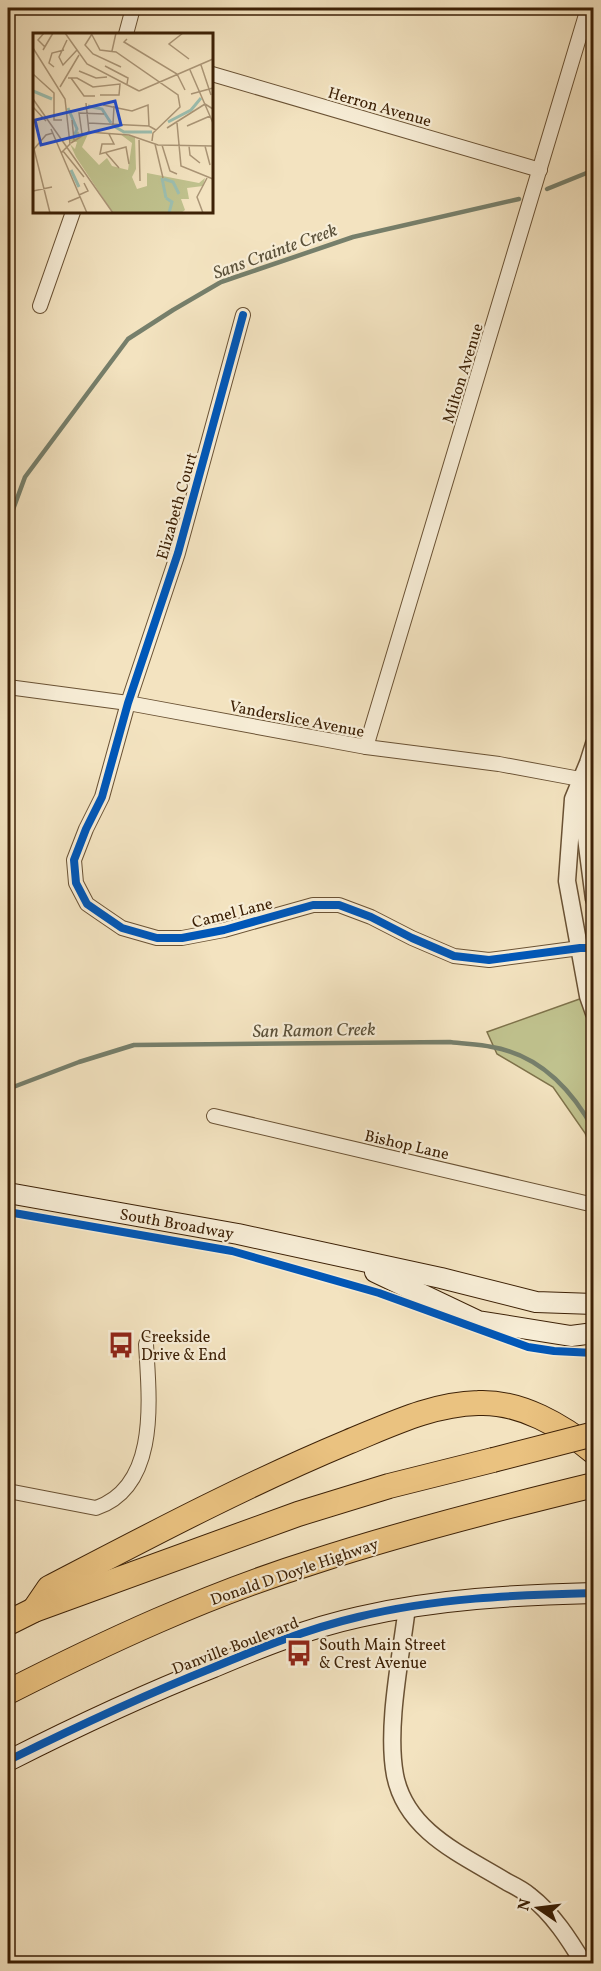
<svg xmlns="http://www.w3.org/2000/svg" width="601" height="1971" font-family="Vollkorn,serif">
<rect width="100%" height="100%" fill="#f3e3c0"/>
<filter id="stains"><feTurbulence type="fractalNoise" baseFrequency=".00333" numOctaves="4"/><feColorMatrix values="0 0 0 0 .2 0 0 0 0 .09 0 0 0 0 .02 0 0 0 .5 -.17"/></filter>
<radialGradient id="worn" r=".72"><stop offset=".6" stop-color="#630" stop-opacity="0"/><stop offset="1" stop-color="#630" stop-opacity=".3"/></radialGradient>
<!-- green -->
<path fill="#c0c28e" stroke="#7e724a" stroke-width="1.5" d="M588,996l6,17 -1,139 -8,-19 -32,-46 -56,-33 -10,-22z"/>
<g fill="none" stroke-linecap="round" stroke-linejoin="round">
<!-- stream -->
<g stroke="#767f6b" stroke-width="4.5">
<path d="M547,189l47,-19"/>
<path d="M8,523l17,-46 103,-138 45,-29 48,-28 132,-45 166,-38"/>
<path d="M8,1089l71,-27 55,-17 316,-3c14,2 29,2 42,5 47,8 80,43 102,83"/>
</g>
<!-- minor casing -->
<g stroke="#6a5234" stroke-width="16">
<g id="minor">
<path d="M126,34l7,-26"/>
<path d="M212,74l328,96"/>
<path d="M40,306l33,-94"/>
<path d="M243,315l-65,238 -50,150 -26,94 -16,32 -12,31 2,23 11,21 13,9 22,15 35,10h25l42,-8 89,-25h26l32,12 41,21 42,18 35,4 91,-12h14"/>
<path d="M8,687l120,16 238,44 133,17 81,15"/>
<path d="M366,747l222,-739"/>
<path d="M214,1116l380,89"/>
<path d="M8,1491l88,17c64,-22 53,-111 50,-164"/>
</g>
</g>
<!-- tertiary casing -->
<g stroke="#6a5234" stroke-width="19">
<g id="tertiary">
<path d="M594,744l-6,19 -15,36 -6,82 21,115 6,17"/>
<path d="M581,780l4,23v27l9,69"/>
<path d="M407,1607c-6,50 -21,120 -12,168 11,57 68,80 112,107 8,4 16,8 23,14 23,18 39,43 54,68"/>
</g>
</g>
<!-- secondary casing -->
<g stroke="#3d2106" stroke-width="22">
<g id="secondary">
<path d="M8,1193l230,41 203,44 95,24 58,2"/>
<path d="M375,1272l103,49 93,15 23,-3"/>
<path d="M8,1761c67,-34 135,-66 206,-94 47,-20 95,-39 145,-50 77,-18 156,-22 235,-24"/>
</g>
</g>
<!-- motorway casing -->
<g stroke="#3d2106" stroke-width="26">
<g id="motorway">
<path d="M34,1610l15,-22c98,-51 196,-103 299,-146 42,-17 84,-38 130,-39 42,-2 85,23 116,49"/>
<path d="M8,1623l26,-13 264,-96 91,-28 104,-26"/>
<path d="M8,1692c98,-50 199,-97 305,-130 92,-30 186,-54 281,-77"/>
</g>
</g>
<!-- minor -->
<use href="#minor" stroke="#f7edd6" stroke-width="14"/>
<!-- tertiary -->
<use href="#tertiary" stroke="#f7edd6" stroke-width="16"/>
<!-- secondary -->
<use href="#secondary" stroke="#f7edd6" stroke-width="20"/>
<!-- motorway -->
<use href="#motorway" stroke="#eac280" stroke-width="24"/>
<!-- motorway-bridge casing -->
<g stroke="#3d2106" stroke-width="26" stroke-linecap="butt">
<path id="motorway-bridge" d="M493,1460l101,-26"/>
</g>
<!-- motorway-bridge -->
<use href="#motorway-bridge" stroke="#eac280" stroke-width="24"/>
<!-- cycleway casing -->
<g stroke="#f7edd6" stroke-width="11">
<g id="cycleway">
<path d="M243,315l-65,238 -50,150 -26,94 -16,32 -12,31 2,23 11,21 13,9 22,15 35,10h25l42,-8 89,-25h26l32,12 41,21 42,18 35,4 91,-12h14"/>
<path d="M8,1212l224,39 147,42 149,54 26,4 40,2"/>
<path d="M9,1760c67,-33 133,-64 203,-92 48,-20 95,-39 146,-51 77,-19 157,-22 236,-24"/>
</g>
</g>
<!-- cycleway -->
<use href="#cycleway" stroke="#0057b8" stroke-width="8"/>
</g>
<!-- icons -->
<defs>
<g id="bus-bare" transform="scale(2.07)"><path d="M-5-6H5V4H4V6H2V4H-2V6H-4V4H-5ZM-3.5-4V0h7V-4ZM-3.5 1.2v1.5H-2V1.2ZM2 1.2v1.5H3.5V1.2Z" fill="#8f2418" stroke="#f7edd6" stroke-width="2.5" paint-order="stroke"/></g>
</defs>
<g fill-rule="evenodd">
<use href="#bus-bare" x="121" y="1345"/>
<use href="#bus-bare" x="299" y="1653"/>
</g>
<g text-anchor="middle" stroke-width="4.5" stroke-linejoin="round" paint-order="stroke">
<!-- street labels -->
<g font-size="16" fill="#3d2106" stroke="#f7edd6">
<text transform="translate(380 106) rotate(16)" y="6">Herron Avenue</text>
<text transform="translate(462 373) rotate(-73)" y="6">Milton Avenue</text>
<text transform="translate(176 506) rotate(-74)" y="6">Elizabeth Court</text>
<text transform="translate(297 718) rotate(11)" y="6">Vanderslice Avenue</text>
<text transform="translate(232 912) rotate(-14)" y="6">Camel Lane</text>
<text transform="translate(407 1144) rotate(13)" y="6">Bishop Lane</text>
<text transform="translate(177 1223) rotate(10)" y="6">South Broadway</text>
<text transform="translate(294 1571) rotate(-19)" y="6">Donald D Doyle Highway</text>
<text transform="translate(235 1645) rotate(-21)" y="6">Danville Boulevard</text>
</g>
<!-- poi labels -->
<g font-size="16" fill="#3d2106" stroke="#f7edd6" text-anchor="start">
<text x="141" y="1342">Creekside<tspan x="141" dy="18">Drive &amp; End</tspan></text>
<text x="319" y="1650">South Main Street<tspan x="319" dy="18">&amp; Crest Avenue</tspan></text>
</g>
<!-- water labels -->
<g font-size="18" font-style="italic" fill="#5a5039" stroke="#f7edd6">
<text transform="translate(275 251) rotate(-20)" y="6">Sans Crainte Creek</text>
<text transform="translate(314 1030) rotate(-1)" y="6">San Ramon Creek</text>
</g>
</g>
<!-- overview -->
<g transform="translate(33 33)">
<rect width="180" height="180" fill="#f3e3c0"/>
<path d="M45,98l2,4 8,-1 -6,13 17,18 8,-7 5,8 16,4 4,-27 -12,-9 15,3 1,32 -4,8 5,12 10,-3v-13l52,10 6,-5 -2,8 -16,2 2,11h-8l4,11 -4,3h-68l-37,-56 -6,-13 5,5 2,-7 -8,-1z" fill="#c0c28e"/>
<path fill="none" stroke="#9cbeaf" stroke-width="3" d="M0,58l19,8M55,73l14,3 9,14M35,75l9,21 -3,7M135,89l23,-12 10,-12M79,92l12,7h28M38,137l8,17M129,145l4,20M131,146l9,3 6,12M133,165l6,4 -3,11"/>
<path fill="none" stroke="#aa9576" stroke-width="1.5" d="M11,0l-6,7 7,7M32,0l22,31 52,27M58,0l9,17 16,2 62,43 2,12 -27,26 -1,8M150,0l-14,11 20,15M59,1l-7,11 8,9 28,13M94,6l-3,3 53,32 8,16M34,7l-8,17 4,8 14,-15M0,15l32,51 5,45 -9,9M10,17l10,-17M79,18l4,-18M168,32l10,30M72,33l23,12 -1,6M21,34l-5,-4 3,-10 12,-3M157,37l23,53M46,38l17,7 11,-1M0,41l21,19v27h8M35,45h9l16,9 27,-3 -1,11h-19M38,45l13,18h11M27,54l19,-32M106,58l74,-32M158,61l22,-6M0,66l80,114M53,70l3,29M70,72l29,6 16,-6 1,21M0,74l13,14M39,87l2,20M55,90l61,3 7,4M144,90l4,43 32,13M80,91l1,-18M154,93l23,-10M134,95l38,-24 8,5M18,96l36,84M49,101l-3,-21 25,1M76,101l5,10h-12l-2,10 26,-7 3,17M106,105l1,43M38,110l17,-11 41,3 29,10 55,1M122,111l8,34M129,112l8,26 7,3M156,113l1,9 10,8M172,113l5,19M30,118l21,26M73,120l13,15M0,158l19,-4M46,162l9,-4 -4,-8M40,167l-5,2 12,-5M17,180l-16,-64 12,-14 7,-2M170,180l-6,-16 10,-19"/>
<path fill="#1d4ed8" fill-opacity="0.15" stroke="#1d4ed8" stroke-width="3" d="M82,68l6,24 -80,20 -6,-25z"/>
<rect width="180" height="180" fill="none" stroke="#3d2106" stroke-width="3"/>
</g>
<!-- margin -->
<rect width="601" height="1971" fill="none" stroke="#f3e3c0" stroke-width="30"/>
<rect x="9" y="9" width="583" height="1953" fill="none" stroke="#3d2106" stroke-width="3"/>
<rect x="15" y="15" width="571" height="1941" fill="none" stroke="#3d2106" stroke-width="1.5"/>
<!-- north arrow -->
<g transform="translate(538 1908) rotate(284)" stroke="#f7edd6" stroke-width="4.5" paint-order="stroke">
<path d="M0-4.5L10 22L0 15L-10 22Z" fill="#3d2106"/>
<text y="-9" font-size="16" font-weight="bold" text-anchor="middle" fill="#3d2106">N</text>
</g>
<rect width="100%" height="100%" filter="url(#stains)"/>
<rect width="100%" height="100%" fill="url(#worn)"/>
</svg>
